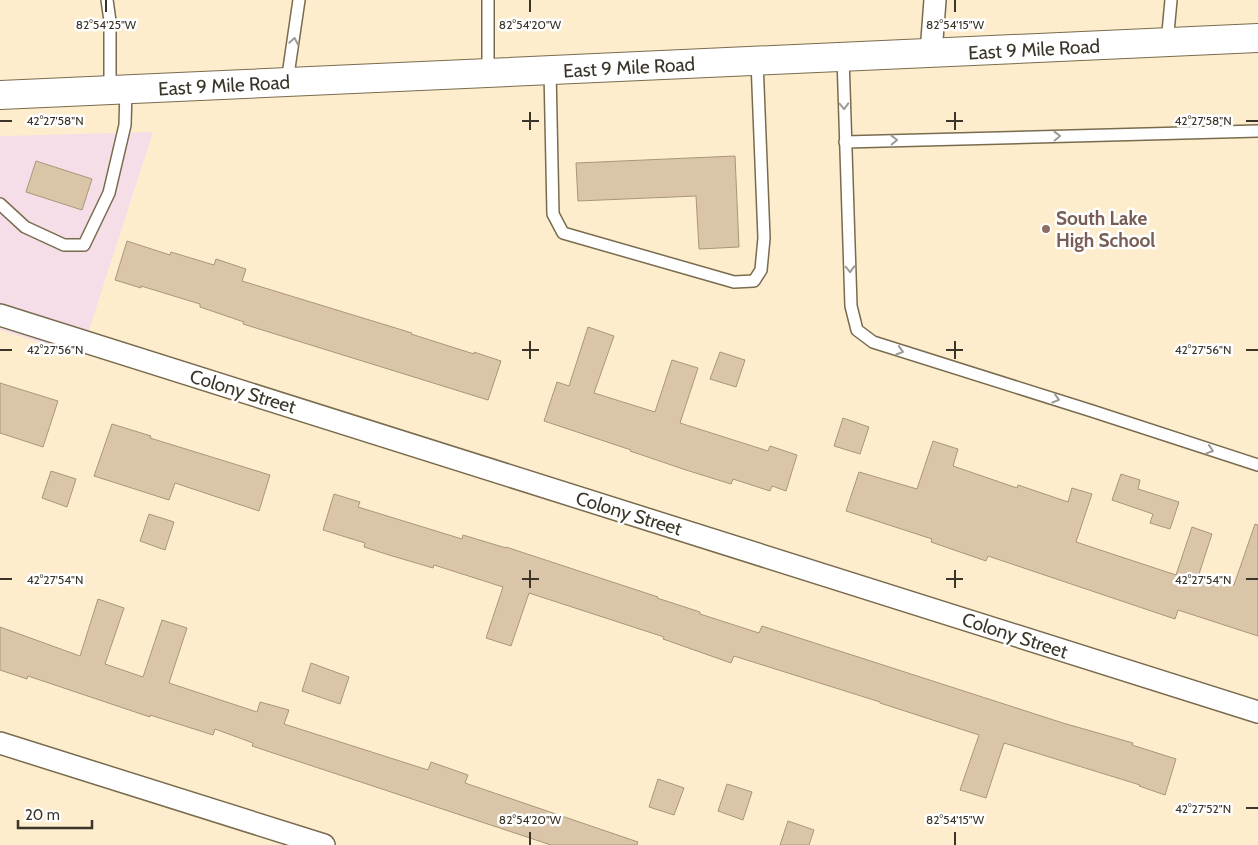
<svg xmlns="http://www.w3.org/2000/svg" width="1258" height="845" font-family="Cabin,sans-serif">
<rect width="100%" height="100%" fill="#feedcd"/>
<!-- commercial -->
<path fill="#f6dee8" d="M153,132l-72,223 -81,-25v-194z"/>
<!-- building -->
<g fill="#dac5a8" stroke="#a9967a">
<path d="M735,156l4,91 -40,2 -3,-53 -118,5 -2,-38z"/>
<path d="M36,161l56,18 -10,31 -56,-18z"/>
<path d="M127,241l43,14 1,-3 43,13 2,-6 30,10 -4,12 170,52 -1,1 63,20v-2l27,9 -13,39 -245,-76 1,-2 -44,-15v-3l-59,-18v2l-26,-8z"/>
<path d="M588,327l26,9 -20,57 61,19 17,-52 26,8 -18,55 88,28 2,-5 27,9 -11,36 -14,-5 -2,5 -37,-12 -2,5 -45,-14 -56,-19 1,-1 -87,-29 13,-39 12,4z"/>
<path d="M720,352l25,8 -9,27 -26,-8z"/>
<path d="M0,383l58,18 -15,46 -43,-14z"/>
<path d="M843,418l26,9 -9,27 -26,-8z"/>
<path d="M112,424l39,12 -1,2 120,37 -11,36 -84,-28 -6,17 -75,-24z"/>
<path d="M933,441l25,8 -5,17 64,22 1,-3 50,17 4,-14 20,6 -16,48 100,33 16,-48 20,7 -13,40 35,11 21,-61 3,1v111l-80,-26 -3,9 -187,-63 -2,5 -55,-19 1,-3 -86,-28 13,-39 58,17z"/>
<path d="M51,471l25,8 -9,28 -25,-9z"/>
<path d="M1121,474l19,6 -2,9 41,13 -9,27 -20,-6 3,-9 -41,-14z"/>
<path d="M334,494l26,8 -2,5 104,32 1,-4 43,13v-1l152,50 -1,1 43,14v2l59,19 3,-7 301,97 70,20 -1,2 44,14 -11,36 -26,-9 1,-1 -136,-42 -18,55 -26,-8 19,-55 -99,-32v-1l-146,-46 -3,7 -68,-24 1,-2 -135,-44 -18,53 -25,-8 17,-51 -69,-22 -1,3 -44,-13 -25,-8 1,-4 -42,-13z"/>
<path d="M149,514l25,8 -9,28 -25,-9z"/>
<path d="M98,599l26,9 -19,56 38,13 19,-57 25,8 -18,55 88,29 3,-10 29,8 -5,14 144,46 3,-8 37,13 -3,8 173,59 -1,3h-86l-299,-99 1,-3 -38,-14 -2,6 -63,-20v2l-122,-41 -1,3 -27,-9v-43l80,29z"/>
<path d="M311,663l38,14 -9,27 -38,-13z"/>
<path d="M658,779l26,9 -10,27 -25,-8z"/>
<path d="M727,784l25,8 -9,28 -25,-9z"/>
<path d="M788,821l26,9 -5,15h-29z"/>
</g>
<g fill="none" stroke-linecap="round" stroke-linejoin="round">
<!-- lane casing -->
<g stroke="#796b4e" stroke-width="14">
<g id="lane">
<path d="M107,0l3,21v69"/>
<path d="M1167,43l4,-43"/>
<path d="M843,57l8,249 6,24 16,12 219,69 166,54"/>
<path d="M550,70l3,144 10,19 171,49 20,-1 7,-11 3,-32 -7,-177"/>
<path d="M488,73v-73"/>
<path d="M287,82l12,-82"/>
<path d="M845,142l413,-11"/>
<path d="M0,204l25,23 39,18h20l25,-52 16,-68 1,-35"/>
</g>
</g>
<!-- street casing -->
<g stroke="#796b4e" stroke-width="24">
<g id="street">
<path d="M931,53l4,-53"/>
<path d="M0,315l1258,397"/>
<path d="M0,743l324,102"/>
</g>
</g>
<!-- secondary casing -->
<g stroke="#796b4e" stroke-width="30">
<path id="secondary" d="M0,95l1258,-57"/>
</g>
<!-- lane -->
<use href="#lane" stroke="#fff" stroke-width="11"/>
<!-- street -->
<use href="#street" stroke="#fff" stroke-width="21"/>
<!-- secondary -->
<use href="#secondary" stroke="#fff" stroke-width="28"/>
</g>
<!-- one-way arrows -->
<defs><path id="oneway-chevron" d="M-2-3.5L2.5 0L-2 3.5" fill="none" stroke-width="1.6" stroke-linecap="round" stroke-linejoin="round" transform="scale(1.25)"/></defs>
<g stroke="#9d9a94">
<use href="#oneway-chevron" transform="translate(294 41) rotate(-81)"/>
<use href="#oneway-chevron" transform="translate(844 106) rotate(88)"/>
<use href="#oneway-chevron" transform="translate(1057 136) rotate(-1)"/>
<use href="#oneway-chevron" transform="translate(894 140) rotate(-1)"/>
<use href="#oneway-chevron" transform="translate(850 269) rotate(88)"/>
<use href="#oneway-chevron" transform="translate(900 351) rotate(17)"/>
<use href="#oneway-chevron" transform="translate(1056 399) rotate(17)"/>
<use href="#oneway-chevron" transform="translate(1210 450) rotate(18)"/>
</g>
<!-- ticks -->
<path fill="none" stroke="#3b3428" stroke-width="2" d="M106,0v12M530,0v12M955,0v12M530,112v18M955,112v18M0,121h12M522,121h17M946,121h17M1246,121h12M530,341v18M955,341v18M0,350h12M522,350h17M946,350h17M1246,350h12M530,570v18M955,570v18M0,579h12M522,579h17M946,579h17M1246,579h12M1246,808h12M530,832v13M955,832v13"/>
<!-- markers -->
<circle fill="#8d6e63" stroke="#fff" stroke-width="2" cx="1046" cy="229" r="5"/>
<g text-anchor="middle" stroke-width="5" stroke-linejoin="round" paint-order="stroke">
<!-- street labels -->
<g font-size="19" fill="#3b3428" stroke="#fff">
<text transform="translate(1034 49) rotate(-3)" y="7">East 9 Mile Road</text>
<text transform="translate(629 67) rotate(-3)" y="7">East 9 Mile Road</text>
<text transform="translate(224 85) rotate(-3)" y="7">East 9 Mile Road</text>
<text transform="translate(243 391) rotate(17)" y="7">Colony Street</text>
<text transform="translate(629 513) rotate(17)" y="7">Colony Street</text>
<text transform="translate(1015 635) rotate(18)" y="7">Colony Street</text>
</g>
<!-- education labels -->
<g font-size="19" font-weight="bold" fill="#785e54" stroke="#fff" text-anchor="start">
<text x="1056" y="225">South Lake<tspan x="1056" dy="22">High School</tspan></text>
</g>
</g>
<g font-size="12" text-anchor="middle" fill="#3b3428" stroke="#fff" stroke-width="5" stroke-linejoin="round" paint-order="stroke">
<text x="106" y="29">82°54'25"W</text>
<text x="530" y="29">82°54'20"W</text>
<text x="955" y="29">82°54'15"W</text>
<text x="55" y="125">42°27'58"N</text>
<text x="1203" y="125">42°27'58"N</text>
<text x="55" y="354">42°27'56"N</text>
<text x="1203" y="354">42°27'56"N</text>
<text x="55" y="584">42°27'54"N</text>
<text x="1203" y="584">42°27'54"N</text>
<text x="1203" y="813">42°27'52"N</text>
<text x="530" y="824">82°54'20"W</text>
<text x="955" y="824">82°54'15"W</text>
</g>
<!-- scale -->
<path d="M18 820v8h74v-8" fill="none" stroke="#3b3428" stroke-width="2.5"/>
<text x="25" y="820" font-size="15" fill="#3b3428" stroke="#ffffff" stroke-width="4" paint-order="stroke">20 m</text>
</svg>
